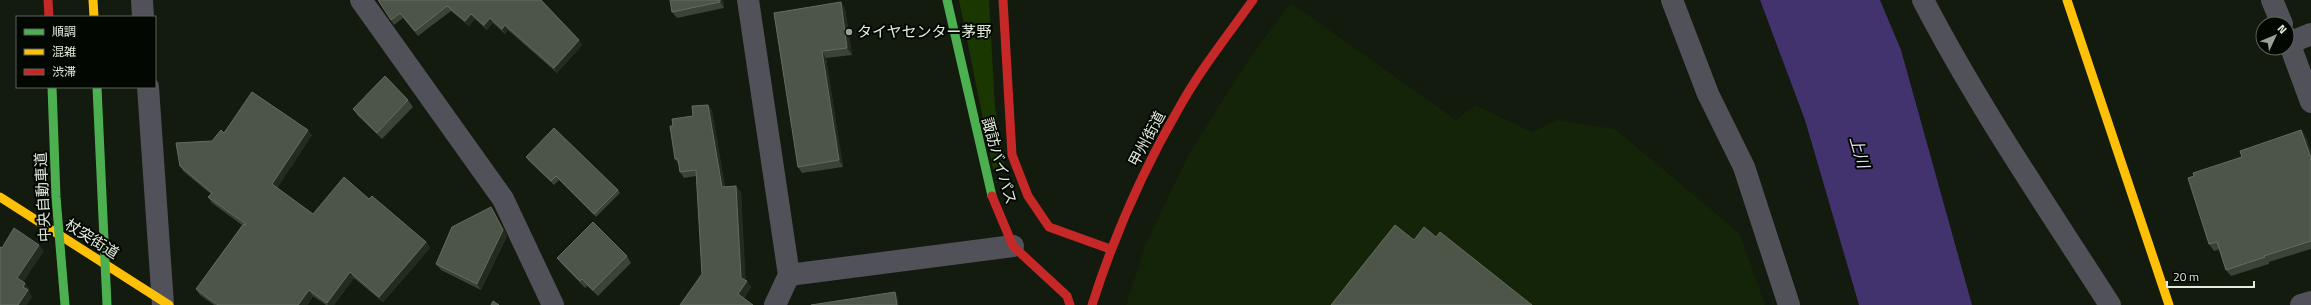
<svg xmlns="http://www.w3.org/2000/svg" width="2311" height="305" font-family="'Titillium Web','Noto Sans JP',sans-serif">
<rect width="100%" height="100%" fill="#131a0e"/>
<!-- built -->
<path fill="#142409" d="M1291,3l165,117 19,-15 57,27 25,-12 58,9 125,105 25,71h-639l21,-64 42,-87 60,-95z"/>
<!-- green -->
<path fill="#1a3702" d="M959,0h30l6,107 10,62h-12z"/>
<!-- water -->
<path fill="#42326e" d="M1760,0h120l21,50 71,255h-113l-54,-185z"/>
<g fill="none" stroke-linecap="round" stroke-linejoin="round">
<!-- street -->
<g stroke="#515159" stroke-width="22">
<path d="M142,0l1,17"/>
<path d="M361,0l142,199 50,106"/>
<path d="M748,0l41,275 -14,30"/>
<path d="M1672,0l36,94 36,73 45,138"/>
<path d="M1923,0c55,106 123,205 187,305"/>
<path d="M2272,0l10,24"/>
<path d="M2287,37l24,65"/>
<path d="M2289,43l22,-9"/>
<path d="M148,87l15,218"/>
<path d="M789,275l224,-29"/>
<path d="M2301,305l10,-3"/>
</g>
<!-- fast -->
<path stroke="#4caf50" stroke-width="9" d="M947,0l45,196"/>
<!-- slow -->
<g stroke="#ffc107" stroke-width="9">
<path d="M93,0l1,17"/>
<path d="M2067,0l102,305"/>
<path d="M0,197l169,108"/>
</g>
<!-- jam -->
<g stroke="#c62828" stroke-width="9">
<path d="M48,0l1,17"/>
<path d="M1003,0l9,155 16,41 21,31 61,22"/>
<path d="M992,196l21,50 54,50 3,9"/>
<path d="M1092,305c22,-69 51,-135 87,-197 21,-38 49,-73 74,-108"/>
</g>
<!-- fast-bridge -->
<g stroke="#4caf50" stroke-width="9">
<path d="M52,87l4,110 9,108"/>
<path d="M97,87l10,218"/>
</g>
</g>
<!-- wall -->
<g fill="#3b4237">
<path d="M378,0h163l38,40 3,5 -25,28 -49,-43 -3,4 -12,-11 -6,7 -12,-11 -6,7 -18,-15 -33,25 -15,-18 -9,7z"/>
<path d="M670,0h53l1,8 -47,10 -5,-6z"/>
<path d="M841,2l4,7 7,46 -26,3 17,109 -41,6 -4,-6 -24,-154z"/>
<path d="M408,100l5,7 -31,32 -24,-23 -5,-7z"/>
<path d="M708,105l4,6 13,76 16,5 4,89 6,6 -7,11 -42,-24 -6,-98 -12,2 -4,-6 -1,-7 -4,-6 -2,-33 20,-10z"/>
<path d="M2301,130l5,7 5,15v97l-42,13v2l-38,12 -5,-6 -6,-21 -6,2 -5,-7 33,-87z"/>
<path d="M224,133l88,2 -35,53 36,26 56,-15 57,43 4,6 -47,54 -29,-24 -20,27h-8l-13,-9 -6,9h-93l-14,-10 -4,-6 46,-64 -30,-22 -4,-6 3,-3 -27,-22 -4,-6 32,-25z"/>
<path d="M526,157l92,33 2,3 -24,24 -37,-37 -5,5 -25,-24z"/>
<path d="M491,207l4,6 12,23 -26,54 -40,-20 -5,-6z"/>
<path d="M627,256l4,7 -33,33 -11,-10 -2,2 -23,-24 -5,-6z"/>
</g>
<!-- shaded-wall -->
<g fill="#232a1f">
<path d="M720,0h3l1,8 -4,-6z"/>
<path d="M841,2l4,7 7,46 -5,-7z"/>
<path d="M471,14l4,5 -6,7 -4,-5z"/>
<path d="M490,18l3,5 -6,7 -3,-5z"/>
<path d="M505,25l3,5 -3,4 -3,-5z"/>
<path d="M579,40l3,5 -25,28 -3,-5z"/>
<path d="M822,51l4,7 17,109 -4,-7z"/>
<path d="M708,105l4,6 14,82 -4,-6z"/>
<path d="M308,130l4,5 -36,55 -4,-6z"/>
<path d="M2301,130l5,7 5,15v6z"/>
<path d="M736,186l5,6 5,91 1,-2 4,6 -9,13 -4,-6z"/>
<path d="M491,207l4,6 12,23 -26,54 -4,-6z"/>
<path d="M426,242l4,6 -47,54 -4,-5z"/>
<path d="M39,245l5,6 -22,33 -5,-6z"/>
<path d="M350,272l4,6 -20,27h-6l-1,-2z"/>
<path d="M25,283l5,7 -1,1 3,6 -5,8h-9l5,-18z"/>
<path d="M309,290l4,6 -6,9h-9z"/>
<path d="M895,292l3,4 1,9h-2z"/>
</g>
<!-- building -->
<g fill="#4d5448" stroke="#646c60">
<path d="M378,0h163l38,40 -25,28 -49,-43 -3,4 -12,-11 -6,7 -13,-11 -6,7 -18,-15 -32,25 -15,-18 -9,7z"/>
<path d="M670,0h50v2l-48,10z"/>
<path d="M841,2l6,46 -25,3 17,109 -41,7 -24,-154z"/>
<path d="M385,76l23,24 -31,33 -24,-24z"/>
<path d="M252,92l56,38 -36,54 41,30 31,-37 25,22 3,-3 54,46 -47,55 -29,-25 -23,31 -18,-13 -11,15h-80l-22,-16 47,-64 3,-1 -38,-27 4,-4 -32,-27 -4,-23 36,-2 9,-11 3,3z"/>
<path d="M708,105l14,82 14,-1 5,92 6,3 -9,13 15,11h-73l22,-31 -6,-104 -16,2 -2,-13h-3l-5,-33h3l-1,-7 21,-3 -1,-10z"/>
<path d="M554,128l64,62 -24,24 -38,-38 -5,5 -25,-24z"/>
<path d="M2301,130l10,28v83l-47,15 1,1 -39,13 -9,-28 -8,2 -21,-66 6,-2 -1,-3 49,-16 -2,-6z"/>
<path d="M491,207l12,23 -26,54 -41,-20 16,-37z"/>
<path d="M593,222l34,34 -34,34 -11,-11 -2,2 -23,-23z"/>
<path d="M1395,225l19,15 10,-13 12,10 4,-5 92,73h-201z"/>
<path d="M14,228l25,17 -22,33 8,5 -2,4 5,3 -10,15h-18v-58l2,1z"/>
<path d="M895,292l2,13h-86z"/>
<path d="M493,301l6,4h-8z"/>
</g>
<!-- markers -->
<circle fill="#9aa295" stroke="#030702" stroke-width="1.5" cx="849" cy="32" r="4"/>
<g text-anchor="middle" stroke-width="4" stroke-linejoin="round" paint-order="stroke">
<!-- poi labels -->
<g font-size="15" fill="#e2ecdd" stroke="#030702" text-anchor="start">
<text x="857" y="37">タイヤセンター茅野</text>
</g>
<!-- street labels -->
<g font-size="15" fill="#e2ecdd" stroke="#030702">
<text transform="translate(1147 139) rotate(-62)" y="5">甲州街道</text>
<text transform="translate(999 161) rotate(74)" y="5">諏訪バイパス</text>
<text transform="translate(43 197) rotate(-93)" y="5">中央自動車道</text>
<text transform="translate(92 239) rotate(32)" y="5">杖突街道</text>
</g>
<!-- water labels -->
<g font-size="16" font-style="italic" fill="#dfdcf1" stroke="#030702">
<text transform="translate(1860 152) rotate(74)" y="6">上川</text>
</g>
</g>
<!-- legend -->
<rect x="16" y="16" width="140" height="72" fill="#030702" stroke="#5c635a"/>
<rect x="24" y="29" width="20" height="6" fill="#4caf50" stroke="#5c635a"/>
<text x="52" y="36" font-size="12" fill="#e2ecdd">順調</text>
<rect x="24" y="49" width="20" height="6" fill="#ffc107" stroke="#5c635a"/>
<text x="52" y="56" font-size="12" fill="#e2ecdd">混雑</text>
<rect x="24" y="69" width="20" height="6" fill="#c62828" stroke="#5c635a"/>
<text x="52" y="76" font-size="12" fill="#e2ecdd">渋滞</text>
<!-- north arrow -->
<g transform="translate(2275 36) rotate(46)"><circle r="19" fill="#030702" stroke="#5c635a"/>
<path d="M0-3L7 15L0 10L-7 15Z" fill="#9aa295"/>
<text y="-6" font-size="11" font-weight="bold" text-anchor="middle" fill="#e2ecdd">N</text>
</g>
<!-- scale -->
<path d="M2167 281v6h87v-6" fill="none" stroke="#e2ecdd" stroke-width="2"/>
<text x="2173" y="281" font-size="12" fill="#e2ecdd" stroke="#030702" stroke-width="3" paint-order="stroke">20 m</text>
</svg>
